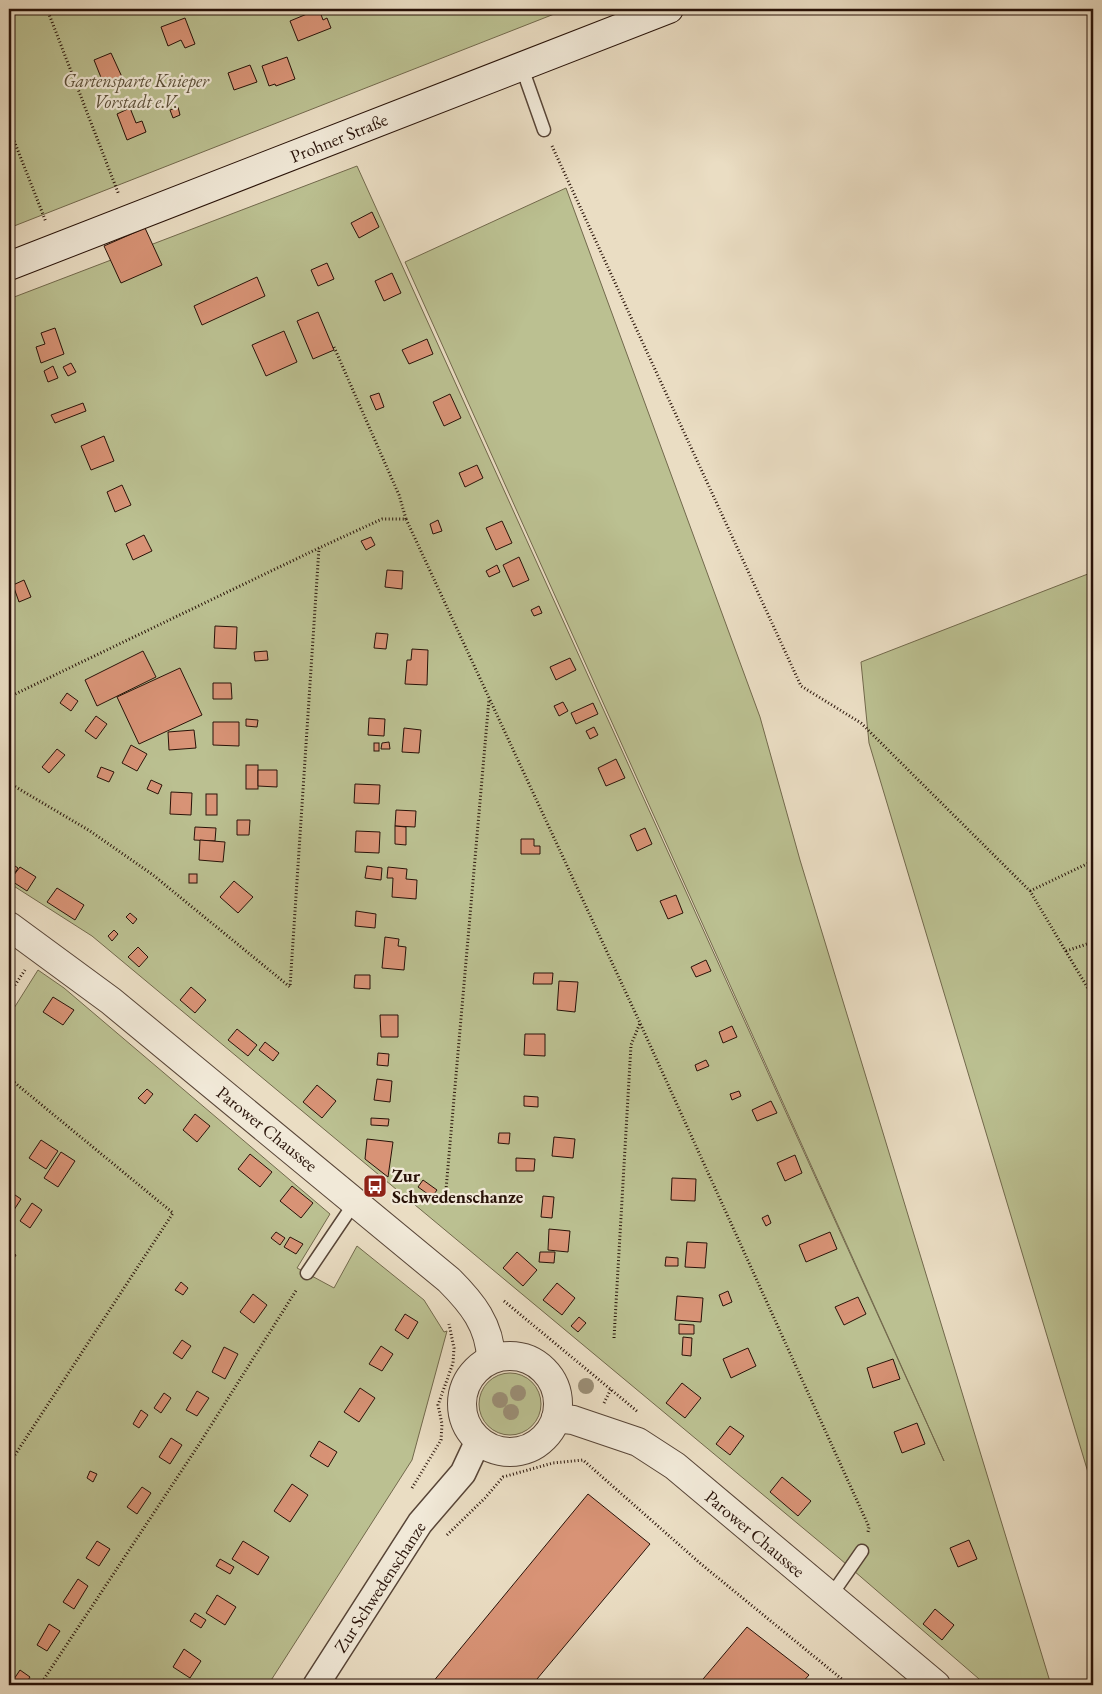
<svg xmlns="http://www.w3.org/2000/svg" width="1102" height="1694" font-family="'EB Garamond',serif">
<rect width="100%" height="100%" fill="#eaddc3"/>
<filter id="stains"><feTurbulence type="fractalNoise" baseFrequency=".004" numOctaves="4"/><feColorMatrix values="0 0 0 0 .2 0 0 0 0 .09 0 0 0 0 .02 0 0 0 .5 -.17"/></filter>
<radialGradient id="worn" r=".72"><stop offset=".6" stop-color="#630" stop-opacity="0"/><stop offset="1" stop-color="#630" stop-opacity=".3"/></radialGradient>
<!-- green -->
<g fill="#bbc091" stroke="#72694c">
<path d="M9,9h558l-558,219z"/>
<path d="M357,166l587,1295 -539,-1199 161,-74 194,529 40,143 251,825h-65l-147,-127 -747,-622 -83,-53v-584z"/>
<path d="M1093,572v917l-224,-746 -8,-81z"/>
<path d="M38,970l26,18 266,226 -33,54 37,20 23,-42 67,54 20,32 3,-1 -35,129 -144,225h-259v-669z"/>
<circle cx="510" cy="1404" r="31"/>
</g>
<!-- building -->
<g fill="#d89376" stroke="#281208">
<path d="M319,9l4,11 4,-2 4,10 -33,13 -8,-20z"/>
<path d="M185,18l10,26 -10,4 -4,-8 -13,6 -7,-19z"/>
<path d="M111,53l11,24 -18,8 -10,-25z"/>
<path d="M287,57l8,22 -19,7 -1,-2 -6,2 -7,-20z"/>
<path d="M250,65l7,17 -23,8 -6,-17z"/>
<path d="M178,107l2,8 -7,3 -3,-8z"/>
<path d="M130,108l6,15 6,-2 4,11 -19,8 -10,-26z"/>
<path d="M372,212l7,15 -20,11 -8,-15z"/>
<path d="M145,228l17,37 -41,18 -17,-37z"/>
<path d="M327,263l7,16 -16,7 -7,-16z"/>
<path d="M392,273l9,20 -17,8 -9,-20z"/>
<path d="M257,277l8,19 -63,29 -8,-19z"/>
<path d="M318,312l16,38 -21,9 -16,-38z"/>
<path d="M55,328l9,26 -23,9 -5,-16 9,-3 -4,-11z"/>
<path d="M284,331l13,31 -31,14 -14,-31z"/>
<path d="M427,339l6,15 -24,10 -7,-14z"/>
<path d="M71,363l5,9 -8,4 -5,-9z"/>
<path d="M53,366l5,12 -10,4 -4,-11z"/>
<path d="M379,393l5,14 -8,3 -6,-14z"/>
<path d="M450,394l11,24 -17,8 -11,-24z"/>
<path d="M83,403l3,8 -31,12 -4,-8z"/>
<path d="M104,436l10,25 -23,9 -10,-24z"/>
<path d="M477,465l6,13 -18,9 -6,-14z"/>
<path d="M122,485l9,20 -16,7 -8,-20z"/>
<path d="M438,520l4,11 -9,3 -3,-10z"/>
<path d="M502,521l10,22 -16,7 -10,-22z"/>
<path d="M144,535l8,16 -19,9 -7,-16z"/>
<path d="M371,537l4,8 -9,5 -5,-9z"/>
<path d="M519,557l10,23 -16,7 -10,-22z"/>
<path d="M497,565l3,7 -11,5 -3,-6z"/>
<path d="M387,570l16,1 -1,18 -17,-2z"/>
<path d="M24,580l7,17 -12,5 -6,-17z"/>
<path d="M539,606l3,7 -8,3 -3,-6z"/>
<path d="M215,626l22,1 -1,22 -22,-1z"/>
<path d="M376,633l12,1 -2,15 -12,-1z"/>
<path d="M412,649l16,1 -1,35 -22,-1 2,-24h4z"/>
<path d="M143,651l13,26 -59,29 -12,-26z"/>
<path d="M267,651l1,9 -13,1 -1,-9z"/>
<path d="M570,658l6,12 -20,10 -6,-13z"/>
<path d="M180,668l22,47 -63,29 -22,-47z"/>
<path d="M213,683h18l1,16h-19z"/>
<path d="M67,693l11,8 -7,10 -11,-8z"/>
<path d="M563,702l5,9 -9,5 -5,-10z"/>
<path d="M593,703l5,11 -22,10 -5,-11z"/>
<path d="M96,716l11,8 -11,15 -11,-8z"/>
<path d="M369,718l16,1 -1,17 -16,-1z"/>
<path d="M246,719l12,1 -1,7 -11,-1z"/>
<path d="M213,722h26v24l-26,-1z"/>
<path d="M594,727l4,8 -8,4 -4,-8z"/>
<path d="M404,728l17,2 -2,23 -17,-1z"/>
<path d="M194,730l2,18 -27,2 -1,-18z"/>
<path d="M389,742l1,7h-9l1,-6z"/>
<rect x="374" y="743" width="5" height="8"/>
<path d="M131,745l16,9 -10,17 -15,-8z"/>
<path d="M57,749l8,6 -16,18 -7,-6z"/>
<path d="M616,759l9,19 -19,8 -8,-18z"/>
<rect x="246" y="765" width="12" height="24"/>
<path d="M101,767l13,5 -5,10 -12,-5z"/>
<path d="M258,770h19v17l-19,-1z"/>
<path d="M151,780l11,5 -4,9 -11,-5z"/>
<path d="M355,784l25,1 -1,19 -25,-1z"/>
<path d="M171,792l21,1 -1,22 -21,-1z"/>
<rect x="206" y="794" width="11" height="21"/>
<path d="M396,810l20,1 -1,16 -20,-1z"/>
<path d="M237,820h13l-1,15h-12z"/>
<path d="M395,826l11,1v18l-11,-1z"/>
<path d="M195,827l21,1 -1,13 -21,-1z"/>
<path d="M645,828l7,16 -15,7 -7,-16z"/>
<path d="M356,831l24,1 -1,21 -24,-1z"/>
<path d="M521,839h13v7h6v8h-19z"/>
<path d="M200,840l25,2 -2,20 -24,-2z"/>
<path d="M9,862l9,6 -7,11 -2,-1z"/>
<path d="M367,866l15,2 -1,12 -16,-2z"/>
<path d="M20,867l16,10 -9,14 -17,-11z"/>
<path d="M388,867l19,2 -1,10 11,1 -1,19 -24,-2 1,-19h-6z"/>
<rect x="189" y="874" width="8" height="9"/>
<path d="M234,881l19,16 -15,16 -18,-16z"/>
<path d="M57,888l27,17 -9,15 -28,-18z"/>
<path d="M676,895l7,18 -15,6 -8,-18z"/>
<path d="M356,911l20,3 -1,14 -20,-2z"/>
<path d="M130,913l7,6 -4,5 -7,-7z"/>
<path d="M114,930l4,4 -6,7 -4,-5z"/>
<path d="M385,937l14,2 -1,7 8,1 -2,23 -22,-2z"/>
<path d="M138,947l10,10 -9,10 -11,-10z"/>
<path d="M706,960l5,11 -15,6 -5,-10z"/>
<path d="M534,973h19l-1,11h-19z"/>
<path d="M355,975h15v14l-16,-1z"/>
<path d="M559,981l19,1 -3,30 -18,-2z"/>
<path d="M191,987l15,13 -11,13 -15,-13z"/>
<path d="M53,997l21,13 -11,15 -20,-13z"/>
<path d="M380,1015h18v22h-17z"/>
<path d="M732,1026l5,11 -14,6 -4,-11z"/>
<path d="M237,1029l20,16 -9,11 -20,-16z"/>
<path d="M525,1034h20v22l-21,-1z"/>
<path d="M265,1042l14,11 -6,8 -14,-11z"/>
<path d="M378,1053l11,1 -1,12 -11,-1z"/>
<path d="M706,1060l3,6 -12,5 -2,-6z"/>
<path d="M377,1079l15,2 -2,21 -16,-2z"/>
<path d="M317,1085l19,16 -14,17 -19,-16z"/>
<path d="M147,1089l6,5 -8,10 -7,-6z"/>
<path d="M739,1091l2,5 -9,4 -2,-6z"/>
<path d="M524,1096l14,1v10l-14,-1z"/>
<path d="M771,1101l6,12 -20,8 -5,-11z"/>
<path d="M195,1114l15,12 -13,16 -14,-12z"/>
<path d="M371,1118l18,1 -1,7 -17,-1z"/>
<path d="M499,1133h11l-1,11 -11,-1z"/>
<path d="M554,1137l21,2 -2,19 -21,-2z"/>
<path d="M367,1139l26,3 -5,35 -23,-18z"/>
<path d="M41,1140l17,11 -12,18 -17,-11z"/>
<path d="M61,1152l14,9 -17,26 -14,-9z"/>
<path d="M250,1154l22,18 -12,15 -22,-18z"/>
<path d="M795,1155l7,18 -17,8 -8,-18z"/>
<path d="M516,1158l19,1 -1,12h-18z"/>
<path d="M672,1178l24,1 -1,22 -24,-1z"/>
<path d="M423,1180l14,10 -5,7 -14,-10z"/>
<path d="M292,1186l21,17 -12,15 -21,-17z"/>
<path d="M9,1191l12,8 -9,14 -3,-2z"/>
<path d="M543,1196l11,1 -2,21 -11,-1z"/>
<path d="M32,1203l10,7 -12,18 -10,-7z"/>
<path d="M768,1215l3,8 -5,3 -4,-8z"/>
<path d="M549,1229l21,2 -2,21 -20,-2z"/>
<path d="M276,1232l9,6 -5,7 -9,-7z"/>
<path d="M830,1232l7,17 -31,13 -7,-17z"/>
<path d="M290,1237l13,7 -7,10 -12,-7z"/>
<path d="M687,1242l20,1 -2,25 -20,-1z"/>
<path d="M9,1250l7,5 -7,12z"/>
<path d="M517,1252l20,18 -14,16 -20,-18z"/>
<path d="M540,1252h15l-1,11 -15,-1z"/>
<path d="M666,1257l12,1v8h-13z"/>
<path d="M181,1282l7,6 -5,7 -8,-5z"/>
<path d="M557,1283l18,15 -13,17 -19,-15z"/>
<path d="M728,1291l4,11 -9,4 -4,-11z"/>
<path d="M253,1294l14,11 -13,18 -14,-11z"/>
<path d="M677,1296l26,2 -2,24 -26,-2z"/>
<path d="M858,1297l8,17 -22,11 -9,-18z"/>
<path d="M405,1314l13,8 -10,17 -13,-9z"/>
<path d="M579,1317l7,6 -8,9 -7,-6z"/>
<path d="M679,1324l15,1v9h-15z"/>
<path d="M683,1337l9,1 -1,18 -9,-1z"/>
<path d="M182,1340l9,6 -9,13 -9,-6z"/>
<path d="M381,1346l12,8 -11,17 -13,-7z"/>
<path d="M224,1347l14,7 -13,25 -13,-7z"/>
<path d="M748,1348l8,18 -25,12 -8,-19z"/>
<path d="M893,1359l7,20 -27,9 -6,-20z"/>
<path d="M682,1383l19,15 -16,20 -19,-15z"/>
<path d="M360,1388l15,10 -16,24 -15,-10z"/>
<path d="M197,1391l12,7 -12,18 -11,-6z"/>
<path d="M164,1393l7,5 -10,15 -7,-5z"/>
<path d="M141,1410l7,5 -9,13 -6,-4z"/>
<path d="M917,1423l8,21 -23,9 -8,-21z"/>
<path d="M730,1426l14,10 -14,19 -14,-11z"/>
<path d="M171,1438l11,7 -12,19 -11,-7z"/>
<path d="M319,1441l18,11 -9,15 -18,-11z"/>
<path d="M90,1471l7,3 -4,8 -6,-4z"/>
<path d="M782,1477l29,24 -13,15 -28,-24z"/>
<path d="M292,1484l16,11 -18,27 -16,-11z"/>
<path d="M142,1487l9,6 -14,21 -10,-7z"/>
<path d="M588,1494l62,50 -118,141h-97l-3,-2z"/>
<path d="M969,1540l8,19 -19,8 -8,-19z"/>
<path d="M97,1541l13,8 -11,17 -13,-8z"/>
<path d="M243,1541l26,16 -11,18 -26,-16z"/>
<path d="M220,1559l14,8 -4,7 -14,-8z"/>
<path d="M78,1579l10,7 -14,23 -11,-7z"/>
<path d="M217,1595l19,12 -11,18 -19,-12z"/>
<path d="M935,1609l19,16 -12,15 -19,-16z"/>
<path d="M195,1613l11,7 -5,8 -11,-7z"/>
<path d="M49,1624l11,7 -13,20 -10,-6z"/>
<path d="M747,1627l62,48 -9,10h-102z"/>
<path d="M184,1649l17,12 -11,17 -17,-11z"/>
<path d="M20,1670l10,7 -5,8h-15z"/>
</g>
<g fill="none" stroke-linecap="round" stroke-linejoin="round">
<!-- service casing -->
<g stroke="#584537" stroke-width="15">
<g id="service">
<path d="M521,65l23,65"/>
<path d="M307,1273l48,-71"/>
<path d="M830,1597l32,-46"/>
</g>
</g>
<!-- minor casing -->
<g stroke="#584537" stroke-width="28">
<path id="minor" d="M316,1685l104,-162 43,-50 15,-32"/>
</g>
<!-- tertiary casing -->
<g stroke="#584537" stroke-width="30">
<g id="tertiary">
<path d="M9,926l102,75 338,279c23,23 41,45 42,79"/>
<circle cx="510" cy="1404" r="48"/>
<path d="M556,1418l17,2 65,22 37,24 261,219"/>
</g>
</g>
<!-- secondary casing -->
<g stroke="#281208" stroke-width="30">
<path id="secondary" d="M9,266l660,-257"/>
</g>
<!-- path -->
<g stroke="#281208" stroke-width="3" stroke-dasharray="1 2.5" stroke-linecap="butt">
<path d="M47,9l72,186"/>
<path d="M9,128l37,94"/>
<path d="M552,146l249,540 60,37 169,168 63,106"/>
<path d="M334,347l65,148 7,24"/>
<path d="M9,697l310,-149 63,-29h24l234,504 229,504 -1,5"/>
<path d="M9,783l81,48 63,44 137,112 29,-439"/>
<path d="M1030,891l63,-30"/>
<path d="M1066,951l27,-9"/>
<path d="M9,994l16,-24"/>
<path d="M9,1078l164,135 -164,251"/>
<path d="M445,1201l44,-502"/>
<path d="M504,1301l134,111"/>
<path d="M614,1338l17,-293 9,-22"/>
<path d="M604,1403l7,-14"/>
<path d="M412,1488l29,-48 1,-16 -4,-19 15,-42 1,-15 -5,-24"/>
<path d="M447,1535l38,-37 18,-21 50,-14 30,-3 118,104 148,121"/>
<path d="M962,1681l6,4"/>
<path d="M40,1685l158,-239 99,-157"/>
</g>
<!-- service -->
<use href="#service" stroke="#f1e9d8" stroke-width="12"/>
<!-- minor -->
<use href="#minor" stroke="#f1e9d8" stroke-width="25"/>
<!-- tertiary -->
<use href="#tertiary" stroke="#f1e9d8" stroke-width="28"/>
<!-- secondary -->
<use href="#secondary" stroke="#f1e9d8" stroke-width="28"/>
</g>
<!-- trees -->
<g fill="#9b8f77">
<circle cx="586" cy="1386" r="8"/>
<circle cx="518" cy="1393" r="8"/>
<circle cx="500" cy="1400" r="8"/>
<circle cx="511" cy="1412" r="8"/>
</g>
<!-- icons -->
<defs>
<g id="bus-square" transform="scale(1.25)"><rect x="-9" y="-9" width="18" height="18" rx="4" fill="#8f2418" stroke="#f1e9d8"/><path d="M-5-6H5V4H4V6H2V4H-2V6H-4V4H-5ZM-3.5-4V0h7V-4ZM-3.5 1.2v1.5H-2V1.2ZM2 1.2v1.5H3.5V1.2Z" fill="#fff"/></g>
</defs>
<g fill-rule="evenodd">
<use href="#bus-square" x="375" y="1186"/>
</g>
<g text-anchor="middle" stroke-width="4.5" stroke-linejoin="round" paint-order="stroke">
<!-- park labels -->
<g font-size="18" font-style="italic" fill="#5b4f38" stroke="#f1e9d8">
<text x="136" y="87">Gartensparte Knieper<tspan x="136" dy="21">Vorstadt e.V.</tspan></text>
</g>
<!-- street labels -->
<g font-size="18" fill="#281208" stroke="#f1e9d8">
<text transform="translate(339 138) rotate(-22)" y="6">Prohner Straße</text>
<text transform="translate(267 1129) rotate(39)" y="6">Parower Chaussee</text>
<text transform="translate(755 1534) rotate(40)" y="6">Parower Chaussee</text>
<text transform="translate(380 1587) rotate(-57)" y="6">Zur Schwedenschanze</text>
</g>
<!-- poi labels -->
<g font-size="18" font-weight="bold" fill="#281208" stroke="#f1e9d8" text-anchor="start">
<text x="392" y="1182">Zur<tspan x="392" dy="21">Schwedenschanze</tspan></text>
</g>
</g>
<!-- margin -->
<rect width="1102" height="1694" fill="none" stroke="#eaddc3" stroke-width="30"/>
<rect x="10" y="10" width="1082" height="1674" fill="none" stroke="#281208" stroke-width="2.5"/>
<rect x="15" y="15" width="1072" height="1664" fill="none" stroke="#281208"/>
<rect width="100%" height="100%" filter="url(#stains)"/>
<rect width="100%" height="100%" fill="url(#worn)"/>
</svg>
